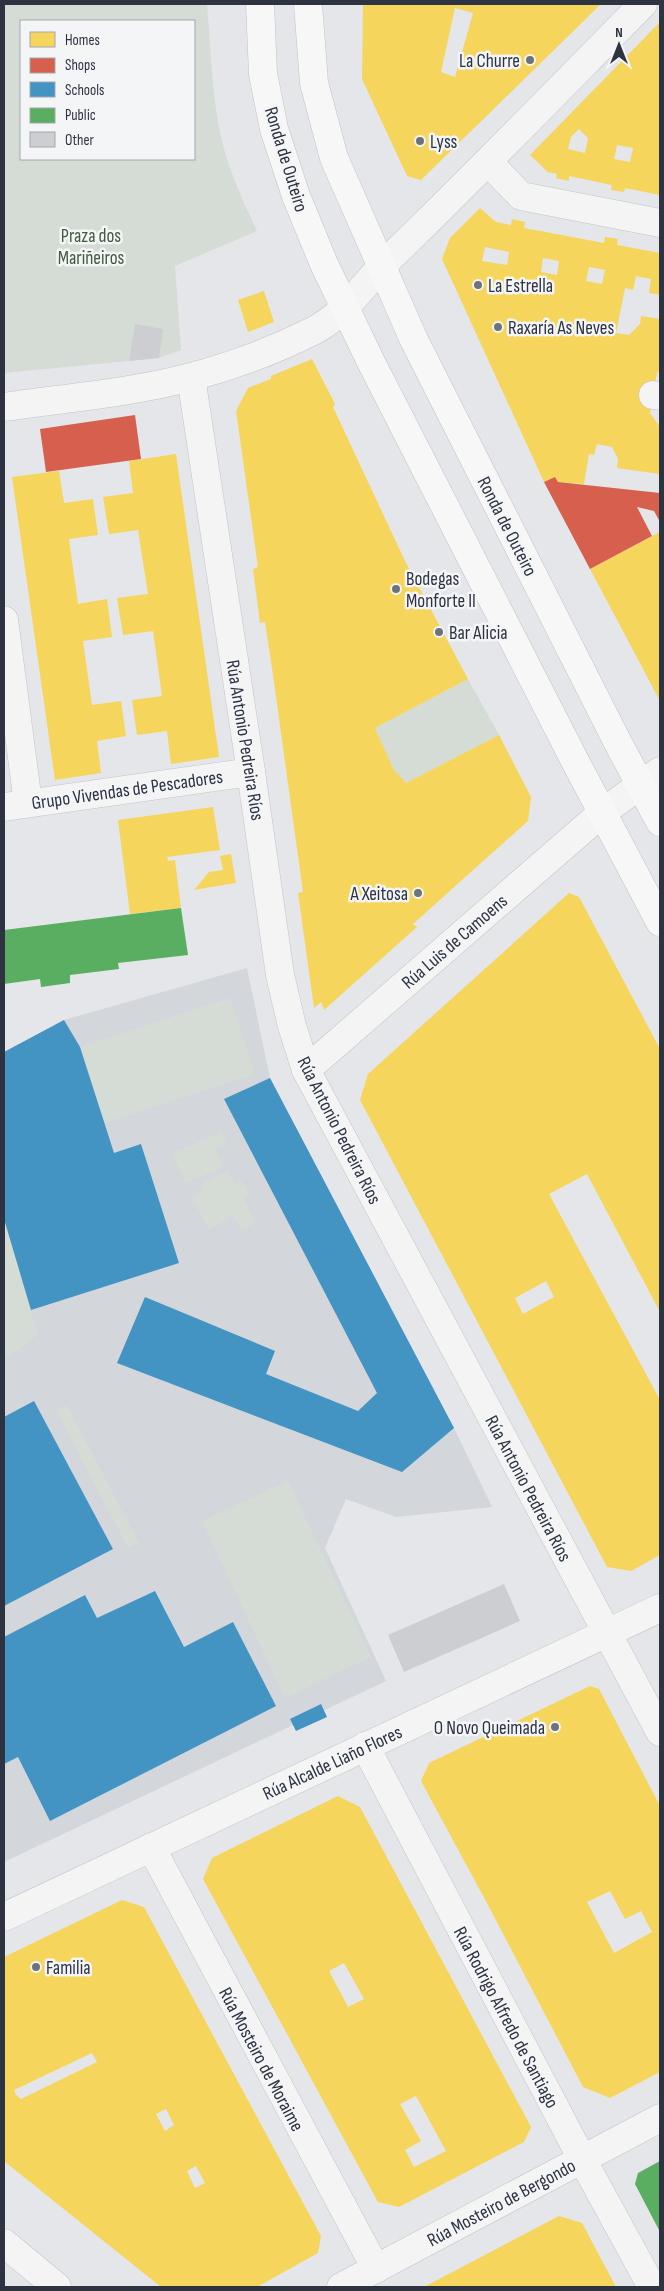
<svg xmlns="http://www.w3.org/2000/svg" width="664" height="2291" font-family="'Sofia Sans Condensed',sans-serif">
<rect width="100%" height="100%" fill="#e4e6e9"/>
<!-- built -->
<path fill="#d3d6db" d="M247,968l23,110 184,350 38,79 -96,10 -50,-18 -21,49 61,133 -382,181v-503l33,-24 -33,-116v-167l60,-32z"/>
<!-- green -->
<g fill="#d5dcd5" fill-rule="evenodd">
<path d="M4,4h203c4,45 5,98 16,141 8,31 21,58 34,86l-82,35 6,84 -22,8 -155,15zM21,21h173v138h-173z"/>
<path d="M468,679l31,56 -93,48 -12,-13 -19,-42z"/>
<path d="M230,998l25,76 -151,49 -24,-76z"/>
<path d="M221,1132l6,13 -11,4 8,18 -39,16 -13,-30z"/>
<path d="M228,1170l7,14 7,-3 7,14 -6,4 13,23 -14,8 -9,-14 -24,14 -17,-32 11,-7 -3,-6z"/>
<path d="M4,1219l33,116 -33,24z"/>
<path d="M67,1405l72,138 -11,5 -72,-138z"/>
<path d="M288,1481l83,176 -86,41 -83,-177z"/>
</g>
<!-- homes -->
<g fill="#f6d55c" fill-rule="evenodd">
<path d="M363,4h238l-180,176 -14,-4 -45,-97zM455,8l18,5 -18,64 -14,-5z"/>
<path d="M660,22v173l-35,-7 -1,4 -13,-2 1,-5 -43,-9v5l-13,-3 1,-4 -9,-2 -18,-17zM579,129l9,9 -3,15 -17,-4 3,-12zM617,145l16,3 -3,14 -16,-3z"/>
<path d="M480,208l16,14 15,3 1,-6 13,3 -1,6 80,15 1,-6 13,2 -1,6 43,8v42l-11,-2 2,-14 -15,-3 -3,14 -8,-2 -9,45 13,2 11,-11 1,-8 19,3v51l-3,3 -7,40 10,14v47l-43,-6 1,-9 -6,-12 -15,-3 -3,11 -5,-1 -5,30 -26,-2 -3,-5 -11,5 -102,-223 8,-21zM485,247l24,5 -2,13 -25,-4zM543,258l16,3 -2,14 -16,-3zM589,267l16,3 -3,14 -16,-3z"/>
<path d="M264,291l10,31 -26,10 -10,-32z"/>
<path d="M312,359l23,45 -2,3 72,154 63,118 -93,49 19,42 12,13 93,-48 32,62 -3,24 -115,103 4,3 -93,83 -3,-8 -7,6 -16,-115 5,-1 -31,-224 -7,-46 -5,1 -7,-54 5,-2 -22,-156 12,-23 23,-9v-3z"/>
<path d="M176,454l43,303 -48,7 -4,-33 -30,4 -5,-35 30,-4 -9,-65 -30,4 -6,-37 31,-4 -10,-64 -29,4 -6,-37 30,-4 -4,-32z"/>
<path d="M59,471l5,32 29,-4 5,36 -29,4 9,65 29,-5 5,38 -29,4 9,64 29,-4 5,35 -29,5 4,32 -46,7 -43,-303z"/>
<path d="M660,532v169l-70,-132z"/>
<path d="M213,807l7,43 -53,7 1,4 7,-1 6,48 -51,6 -12,-94z"/>
<path d="M231,854l5,29 -42,7 15,-18 14,-2 -3,-14z"/>
<path d="M569,893l10,4 81,152v263l-73,-138 -38,20 111,206v155l-29,16 -24,-4 -247,-467 8,-26zM546,1281l8,16 -31,17 -8,-16z"/>
<path d="M590,1686l9,3 61,117v266l-50,26 -27,-11 -95,-182 -67,-124 8,-18zM610,1891l15,28 16,-8 11,21 -38,21 -27,-51z"/>
<path d="M338,1796l22,11 171,320 -7,15 -125,65 -21,-5 -175,-323 9,-21zM344,1963l20,36 -16,8 -19,-36zM416,2096l30,55 -32,16 -9,-17 16,-9 -21,-37z"/>
<path d="M122,1900l22,7 177,329 -3,17 -61,34h-96l-157,-126v-204zM92,2053l5,9 -76,37 -5,-4 -2,-5zM166,2109l8,16 -9,6 -9,-17zM196,2166l9,17 -10,5 -8,-17z"/>
<path d="M559,2216l23,7 34,64h-192z"/>
</g>
<!-- shops -->
<g fill="#d6604d">
<path d="M135,415l6,44 -95,13 -6,-43z"/>
<path d="M555,477l3,5 102,11v29l-6,-11 -17,-4 15,29 -62,33 -46,-87z"/>
</g>
<!-- schools -->
<g fill="#4393c3">
<path d="M64,1020l16,27 34,106 27,-9 38,119 -148,47 -27,-91v-167z"/>
<path d="M270,1078l184,350 -52,44 -285,-109 28,-66 130,54 -9,23 92,37 19,-18 -153,-294z"/>
<path d="M34,1401l79,148 -109,57v-189z"/>
<path d="M155,1591l29,56 49,-25 43,84 -226,115 -32,-64 -14,7v-127l81,-42 12,23z"/>
<path d="M321,1704l6,13 -31,14 -6,-12z"/>
</g>
<!-- public -->
<g fill="#5aae61">
<path d="M181,908l7,47 -70,8 1,6 -49,6v8l-29,4 -1,-8 -36,5v-54z"/>
<path d="M660,2161v71l-25,-48 3,-11z"/>
</g>
<!-- building -->
<g fill="#cdced1">
<path d="M135,324l28,5 -4,29 -30,3z"/>
<path d="M504,1584l16,37 -116,51 -16,-37z"/>
</g>
<g fill="none" stroke-linecap="round" stroke-linejoin="round">
<!-- minor casing -->
<g stroke="#c3c4c7" stroke-width="29">
<g id="minor">
<path d="M488,162l33,34 139,27"/>
<path d="M191,377l60,395 29,203 12,51 14,44 354,662"/>
<path d="M653,395l7,1"/>
<path d="M4,407c62,-9 126,-14 187,-30 41,-11 84,-27 122,-46 31,-15 52,-49 77,-73 86,-83 169,-169 253,-254"/>
<path d="M4,620l24,183"/>
<path d="M4,807l247,-35"/>
<path d="M306,1070l297,-258 57,-41"/>
<path d="M365,1746l217,413 70,128"/>
<path d="M151,1847l225,422"/>
<path d="M4,1917l656,-309"/>
<path d="M4,2243l53,44"/>
<path d="M341,2287l319,-169"/>
</g>
</g>
<!-- major casing -->
<g stroke="#c1c3c6" stroke-width="29">
<g id="major">
<path d="M260,4l3,70 11,55 22,67 28,68 47,98 204,399 85,161"/>
<path d="M308,4l6,79 20,75 80,182 202,399 44,83"/>
</g>
</g>
<!-- minor -->
<use href="#minor" stroke="#f4f4f5" stroke-width="28"/>
<!-- major -->
<use href="#major" stroke="#f7f7f8" stroke-width="28"/>
</g>
<!-- markers -->
<g fill="#6d727b" stroke="#f3f5f7" stroke-width="2">
<circle cx="530" cy="60" r="5"/>
<circle cx="420" cy="141" r="5"/>
<circle cx="478" cy="285" r="5"/>
<circle cx="498" cy="327" r="5"/>
<circle cx="396" cy="589" r="5"/>
<circle cx="439" cy="632" r="5"/>
<circle cx="418" cy="893" r="5"/>
<circle cx="555" cy="1727" r="5"/>
<circle cx="36" cy="1967" r="5"/>
</g>
<g text-anchor="middle" stroke-width="5" stroke-linejoin="round" paint-order="stroke">
<!-- poi labels -->
<g font-size="19" fill="#2d3340" stroke="#f3f5f7" text-anchor="start">
<text x="520" y="67" text-anchor="end">La Churre</text>
<text x="430" y="148">Lyss</text>
<text x="488" y="292">La Estrella</text>
<text x="508" y="334">Raxaría As Neves</text>
<text x="406" y="585">Bodegas<tspan x="406" dy="22">Monforte II</tspan></text>
<text x="449" y="639">Bar Alicia</text>
<text x="408" y="900" text-anchor="end">A Xeitosa</text>
<text x="545" y="1734" text-anchor="end">O Novo Queimada</text>
<text x="46" y="1974">Familia</text>
</g>
<!-- street labels -->
<g font-size="19" fill="#2d3340" stroke="#f3f5f7">
<text transform="translate(287 159) rotate(73)" y="7">Ronda de Outeiro</text>
<text transform="translate(508 526) rotate(63)" y="7">Ronda de Outeiro</text>
<text transform="translate(246 740) rotate(81)" y="7">Rúa Antonio Pedreira Ríos</text>
<text transform="translate(127 789) rotate(-8)" y="7">Grupo Vivendas de Pescadores</text>
<text transform="translate(454 941) rotate(-41)" y="7">Rúa Luis de Camoens</text>
<text transform="translate(340 1130) rotate(63)" y="7">Rúa Antonio Pedreira Ríos</text>
<text transform="translate(529 1488) rotate(62)" y="7">Rúa Antonio Pedreira Ríos</text>
<text transform="translate(332 1762) rotate(-25)" y="7">Rúa Alcalde Liaño Flores</text>
<text transform="translate(507 2017) rotate(62)" y="7">Rúa Rodrigo Alfredo de Santiago</text>
<text transform="translate(262 2059) rotate(62)" y="7">Rúa Mosteiro de Moraime</text>
<text transform="translate(501 2202) rotate(-28)" y="7">Rúa Mosteiro de Bergondo</text>
</g>
<!-- park labels -->
<g font-size="19" fill="#415b3b" stroke="#f3f5f7">
<text x="91" y="242">Praza dos<tspan x="91" dy="22">Mariñeiros</tspan></text>
</g>
</g>
<!-- border -->
<rect width="664" height="2291" fill="none" stroke="#2d3340" stroke-width="10"/>
<!-- legend -->
<rect x="20" y="20" width="175" height="140" fill="#f3f5f7" stroke="#a4a7ae"/>
<rect x="30" y="32" width="25" height="15" fill="#f6d55c" stroke="#a4a7ae"/>
<text x="65" y="45" font-size="15" fill="#2d3340">Homes</text>
<rect x="30" y="58" width="25" height="15" fill="#d6604d" stroke="#a4a7ae"/>
<text x="65" y="70" font-size="15" fill="#2d3340">Shops</text>
<rect x="30" y="82" width="25" height="15" fill="#4393c3" stroke="#a4a7ae"/>
<text x="65" y="95" font-size="15" fill="#2d3340">Schools</text>
<rect x="30" y="108" width="25" height="15" fill="#5aae61" stroke="#a4a7ae"/>
<text x="65" y="120" font-size="15" fill="#2d3340">Public</text>
<rect x="30" y="132" width="25" height="15" fill="#cdced1" stroke="#a4a7ae"/>
<text x="65" y="145" font-size="15" fill="#2d3340">Other</text>
<!-- north arrow -->
<g transform="translate(619 45)" stroke="#f3f5f7" stroke-width="4" paint-order="stroke">
<path d="M0-4L9 19L0 12L-9 19Z" fill="#2d3340"/>
<text y="-8" font-size="14" font-weight="bold" text-anchor="middle" fill="#2d3340">N</text>
</g>
</svg>
